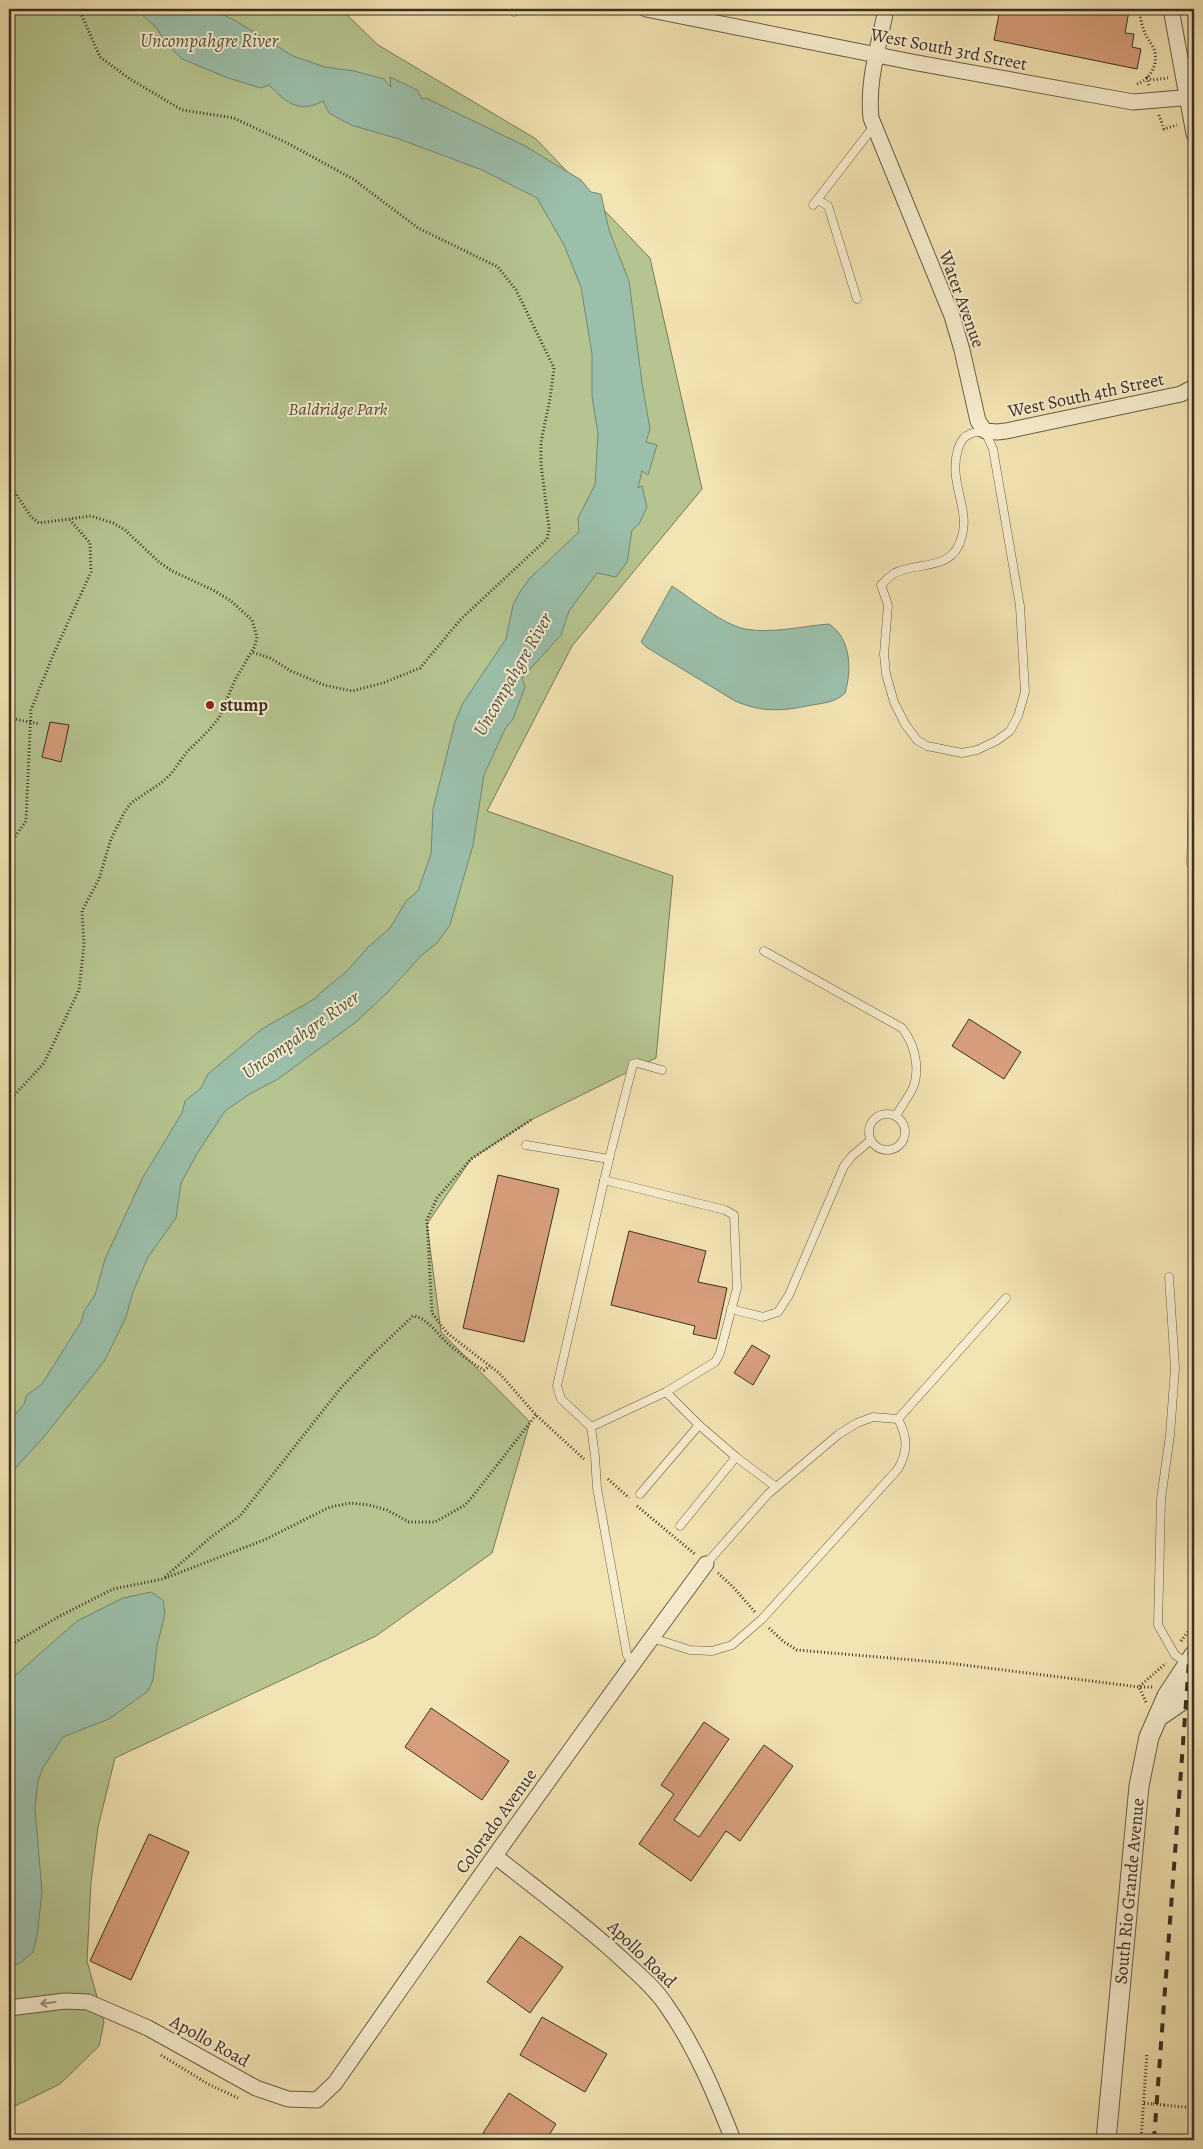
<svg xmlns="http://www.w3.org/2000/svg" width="1203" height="2149" font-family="Alegreya,serif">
<rect width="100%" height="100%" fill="#f3e4b3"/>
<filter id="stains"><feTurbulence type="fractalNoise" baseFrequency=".004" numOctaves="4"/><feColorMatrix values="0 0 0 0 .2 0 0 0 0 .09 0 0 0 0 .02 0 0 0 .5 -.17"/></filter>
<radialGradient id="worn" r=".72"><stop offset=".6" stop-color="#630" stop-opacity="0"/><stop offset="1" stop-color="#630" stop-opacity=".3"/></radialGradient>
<!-- green -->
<path fill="#b6c590" stroke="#787a5a" d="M9,9h332l37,36 158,94 114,119 52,231 -130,157 -85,165 186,65 -17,182 -125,62 -60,39 -44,65 14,108 89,90 -38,131 -116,83 -261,122 -17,69 -7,55 -4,79 17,61 -5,24 -39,38 -51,25z"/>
<!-- water -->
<g fill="#9bbfab" stroke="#748675">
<path d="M135,9h76l25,12 57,35 32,11 29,4 30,8 7,8 -1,-10 27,13 5,9 4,-1 99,48 56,34 10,12 10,2 8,36 20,51 13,102 8,46 -4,13 11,3 -9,30 -6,-4 -4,17 4,-2 5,21 -8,17 -7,6 -5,32 -11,15 -19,-4 -28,38 -8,24 -39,43 3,9 -12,32 -8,10 -21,46 -11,70 -23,80 -13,18 -15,12 -34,37 -32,30 -78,57 -30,16 -23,16 -27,41 -17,31 -5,35 -28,39 -15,35 -7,25 -21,43 -62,78 -34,37v-53l15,-18 3,-9 15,-11 39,-62 3,-11 11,-16 10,-36 38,-82 39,-64 3,-12 16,-13 7,-14 54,-45 54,-31 4,-5 27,-22 20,-23 23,-20 16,-27 12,-10 13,-37 2,-45 22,-87 8,-19 43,-64 7,-34 7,-13 10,-14 49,-46 -1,-14 17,-33 3,-52 -6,-36v-43l-11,-67 -17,-42 -27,-47 -55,-28 -83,-31 -48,-14 -22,-12 -6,-12c-24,13 -36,2 -54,-16l-8,3 -33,-10 -46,-19 -17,-17 -9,-15z"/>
<path d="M672,586c20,13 50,38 73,43 27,5 57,-3 84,-5 22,14 23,46 16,69 -9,9 -20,10 -33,12 -29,6 -49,8 -77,-4l-89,-54 -5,-5z"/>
<path d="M151,1592l12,8 2,14 -8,32 -4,34 -5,11 -39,28 -46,18 -20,31 -5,13 -3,27 7,84 -5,44 -4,16 -13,11 -11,4v-286l68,-60 46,-23z"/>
</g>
<!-- building -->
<g fill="#d79e7b" stroke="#3a3025">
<path d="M1000,9h117l12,2 -4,22 9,1 -2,13 9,2 -4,20 -143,-29z"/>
<path d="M50,722l19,3 -8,37 -19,-5z"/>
<path d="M969,1019l52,33 -17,27 -52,-33z"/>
<path d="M498,1175l61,14 -35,153 -61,-14z"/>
<path d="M629,1231l77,20 -8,31 29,6 -11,51 -23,-5 2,-8 -84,-21z"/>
<path d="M752,1345l18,11 -17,29 -19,-12z"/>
<path d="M431,1708l78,53 -27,39 -77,-53z"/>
<path d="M704,1722l25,17 -55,81 25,17 65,-92 29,21 -53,75 -14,-10 -35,50 -52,-37 35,-50 -13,-9z"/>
<path d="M149,1834l40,18 -58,128 -41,-19z"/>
<path d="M520,1936l43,31 -33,46 -43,-31z"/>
<path d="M542,2017l65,37 -22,38 -65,-37z"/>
<path d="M509,2093l47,31 -10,16h-51l-12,-7z"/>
</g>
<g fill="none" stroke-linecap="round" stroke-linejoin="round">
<!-- service casing -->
<g stroke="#685d48" stroke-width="9">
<g id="service">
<path d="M513,9l1,3"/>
<path d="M818,200l10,6 29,93"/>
<path d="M813,205l61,-79"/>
<path d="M985,431l8,18 27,157 5,86 -7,24 -8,15 -14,10 -19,9 -15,3 -35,-7 -10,-6 -12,-16 -11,-22 -8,-28 -2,-20 4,-49 -7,-20c4,-4 8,-8 12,-11 23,-14 60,0 69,-38 8,-28 -14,-54 -4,-87 2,-6 6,-13 12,-15 4,-2 10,-2 15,-3z"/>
<path d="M1194,745l-3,119 3,4"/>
<path d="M764,951l138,77c12,15 18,38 12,57 -4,11 -13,21 -18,31"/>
<path d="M1192,1078l2,-15"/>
<circle cx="887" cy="1132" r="18"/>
<path d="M526,1145l83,14 -52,227 4,13 30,28 4,29 2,32 30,167 7,8"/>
<path d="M609,1159l24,-95 4,-1 25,7"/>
<path d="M1169,1277l6,91 -5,67 -9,64 -3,126 17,30 12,8"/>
<path d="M731,1309l32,8 15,-5 11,-17 55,-129 8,-10 19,-16"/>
<path d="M666,1392l33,33 37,32 -56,69"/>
<path d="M591,1427l75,-35 49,-30 5,-9 17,-65 -3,-73 -9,-5 -121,-30"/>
<path d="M736,1457l40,30"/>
<path d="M640,1494l59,-69"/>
<path d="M706,1564l62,-70 71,-60 18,-11 16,-6 25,2"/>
<path d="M652,1638l38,12 22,1 20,-6 30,-26 136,-150c10,-18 10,-31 0,-50l108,-121"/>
</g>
</g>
<!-- minor casing -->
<g stroke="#685d48" stroke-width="17">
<g id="minor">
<path d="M646,9l266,53 221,40 61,-5"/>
<path d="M886,9c-7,37 -19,71 -15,109l81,198 10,34 16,71 7,10 12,1 9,-1 175,-37 13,-7"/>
<path d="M1171,9l23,125"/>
<path d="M495,1856c44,35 88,67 129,105 15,14 31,27 42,44 29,41 49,89 67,135"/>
<path d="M9,2008l56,-7 23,1 60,26 108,60 32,11 29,1 18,-17c121,-174 245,-348 371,-519"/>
</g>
</g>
<!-- tertiary casing -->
<g stroke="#685d48" stroke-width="21">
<g id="tertiary">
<path d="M1158,1717l29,-20 7,-7"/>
<path id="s1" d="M1106,2140l33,-354 10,-49 18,-41 27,-41"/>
</g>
</g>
<!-- path -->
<g stroke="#3a3025" stroke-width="3" stroke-dasharray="1 2.5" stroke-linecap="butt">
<path d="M79,9l21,48 30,22 52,31 52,8 55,26 64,35 65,49 80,39 18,23 38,78 -4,31 -9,43v22l8,64 -2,11 -86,80 -41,49 -37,15 -31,8 -28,-6 -33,-14 -21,-13 -18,-6"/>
<path d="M1137,84c14,-5 22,-21 17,-35 -2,-5 -6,-9 -8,-14 -4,-7 -6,-18 -7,-26"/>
<path d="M1149,85l-2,-7 5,2 16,-2"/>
<path d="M1159,115l5,14 13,-4"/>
<path d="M9,483l22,34 8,6 52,-7 22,7 12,7 34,32 13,9 43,20 16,10 21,19 5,17 -2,9 -20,34 -16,38 -10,12 -23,23 -15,21 -10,9 -30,20 -7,10 -13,26 -12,40 -17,32 2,34 -5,45 -35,73 -35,38"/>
<path d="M9,718l31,6"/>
<path d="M9,845l17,-24 5,-111 23,-57 37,-81 -1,-29 -20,-23"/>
<path d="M531,1120l-60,39 -34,39 -10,22 5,93 15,20 52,40 37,42 48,44"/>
<path d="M608,1479l21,19"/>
<path d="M637,1506l59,49"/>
<path d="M718,1573l15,14 22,25"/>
<path d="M165,1577l46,-40 29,-21 100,-127 33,-35 40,-38c13,1 24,17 33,26 12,10 25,21 38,28l6,-4"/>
<path d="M769,1628l15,14 13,8 151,13 191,24h14"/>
<path d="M1181,1641l13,-17"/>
<path d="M9,1646l49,-29 55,-28 50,-10 101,-39 66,-33 21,-4 18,2 18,5 22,12h26l30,-17 8,-9 63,-81"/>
<path d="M1146,1702l-7,-15 27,-24"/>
<path d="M161,2055l47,29 30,14"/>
<path d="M1144,2103l9,1"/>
<path d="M1164,2105l30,3"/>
<path d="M1141,2140l6,-87"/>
</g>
<!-- service -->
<use href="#service" stroke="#f7edce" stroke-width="8"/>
<!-- minor -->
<use href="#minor" stroke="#f7edce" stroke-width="15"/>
<!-- tertiary -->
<use href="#tertiary" stroke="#f7edce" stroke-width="19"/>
<!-- rail -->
<path stroke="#3a3025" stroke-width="4" stroke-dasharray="9 9" stroke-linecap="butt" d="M1154,2140l40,-547"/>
<!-- path-bridge -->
<path stroke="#3a3025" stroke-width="3" stroke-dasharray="1 2.5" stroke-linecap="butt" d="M1153,2104l11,1"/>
</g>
<!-- one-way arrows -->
<defs><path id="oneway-shaft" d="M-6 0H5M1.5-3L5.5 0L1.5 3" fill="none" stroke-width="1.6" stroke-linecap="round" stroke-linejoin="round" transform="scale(1.25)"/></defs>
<use stroke="#988e7a" href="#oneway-shaft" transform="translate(48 2003) rotate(173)"/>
<!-- markers -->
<circle fill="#8f2418" stroke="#f7edce" stroke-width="2" cx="210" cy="705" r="5"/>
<g text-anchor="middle" stroke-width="4" stroke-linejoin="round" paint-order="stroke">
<!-- street labels -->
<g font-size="18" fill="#3a3025" stroke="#f7edce">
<text transform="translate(949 49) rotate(11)" y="6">West South 3rd Street</text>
<text transform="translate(962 299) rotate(70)" y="6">Water Avenue</text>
<text transform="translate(1086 395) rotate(-12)" y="6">West South 4th Street</text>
<text transform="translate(496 1821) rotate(-54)" y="6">Colorado Avenue</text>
<text dy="6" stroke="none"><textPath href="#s1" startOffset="250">South Rio Grande Avenue</textPath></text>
<text transform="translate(642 1954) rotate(44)" y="6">Apollo Road</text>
<text transform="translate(210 2041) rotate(29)" y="6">Apollo Road</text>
</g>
<!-- park labels -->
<g font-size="18" font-style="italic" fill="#534e3a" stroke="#f7edce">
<text x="338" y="415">Baldridge Park</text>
</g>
<!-- poi labels -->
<g font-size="18" font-weight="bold" fill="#3a3025" stroke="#f7edce" text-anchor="start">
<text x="220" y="711">stump</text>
</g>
<!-- water labels -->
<g font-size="19" font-style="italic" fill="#525446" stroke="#f7edce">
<text x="209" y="47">Uncompahgre River</text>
<text transform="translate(512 674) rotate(-60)" y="7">Uncompahgre River</text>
<text transform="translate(300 1034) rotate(-35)" y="7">Uncompahgre River</text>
</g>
</g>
<!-- margin -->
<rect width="1203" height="2149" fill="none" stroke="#f3e4b3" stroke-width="30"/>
<rect x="10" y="10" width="1183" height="2129" fill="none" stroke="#3a3025" stroke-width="2.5"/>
<rect x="15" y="15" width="1173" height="2119" fill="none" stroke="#3a3025"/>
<rect width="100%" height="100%" filter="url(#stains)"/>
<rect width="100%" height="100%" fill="url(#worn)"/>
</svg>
